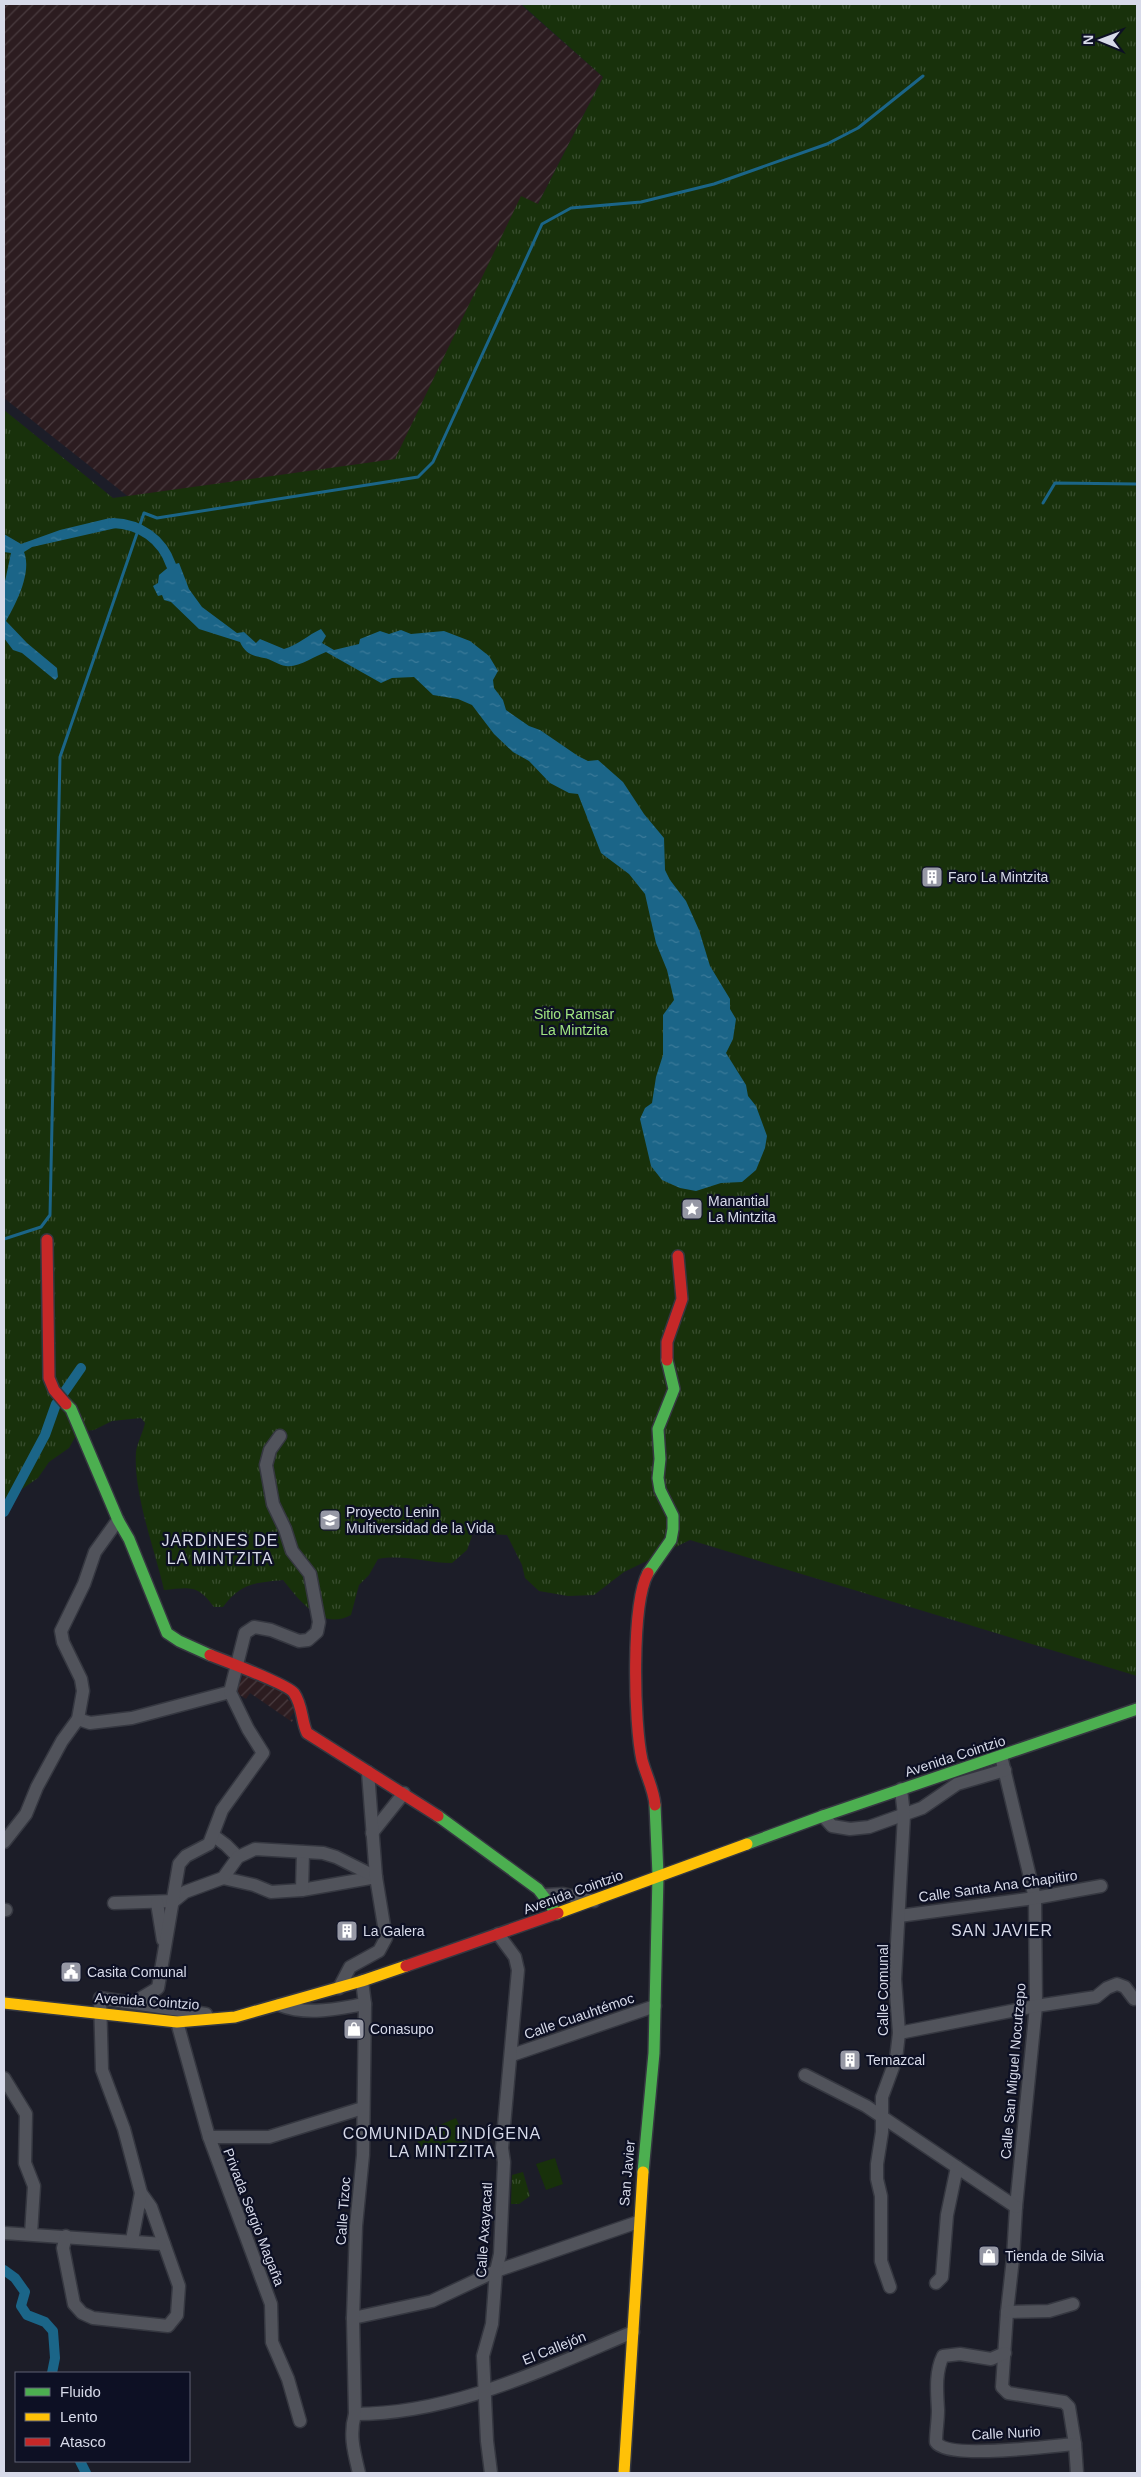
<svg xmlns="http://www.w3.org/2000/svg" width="1141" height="2477" font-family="Arial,sans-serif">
<defs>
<pattern id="industrial-furrows" width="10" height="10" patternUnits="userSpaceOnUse" patternTransform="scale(1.25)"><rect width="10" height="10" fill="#2c1c20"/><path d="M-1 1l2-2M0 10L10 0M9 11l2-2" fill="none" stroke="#4a3c40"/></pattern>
<pattern id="park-tufts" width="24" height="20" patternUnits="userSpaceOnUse" patternTransform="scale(1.25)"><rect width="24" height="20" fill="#18310b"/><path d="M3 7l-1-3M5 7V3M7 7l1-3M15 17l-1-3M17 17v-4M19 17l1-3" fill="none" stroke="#394e2f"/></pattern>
<pattern id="water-ripples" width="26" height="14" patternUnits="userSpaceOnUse" patternTransform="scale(1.25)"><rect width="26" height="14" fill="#1b6588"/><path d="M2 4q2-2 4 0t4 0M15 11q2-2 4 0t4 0" fill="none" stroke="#3b7a99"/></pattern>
</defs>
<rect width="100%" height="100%" fill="#1c1d28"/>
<!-- industrial -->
<g fill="url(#industrial-furrows)">
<path d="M4,4h516l83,73 -65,127 -121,257 -282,41 -131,-104z"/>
<path d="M246,1671l44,23 -3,5 11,7 -8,12 3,2 -1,2 -42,-29 -4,6 -11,-7z"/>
</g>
<!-- green -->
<g fill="#18310b">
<path d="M456,2118l10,23 -41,18 -10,-23z"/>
<path d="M555,2158l8,26 -17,6 -10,-26z"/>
</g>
<!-- park -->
<g fill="url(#park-tufts)">
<path d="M521,4h616v1672l-447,-136 -66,32 -30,23 -26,1 -29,-5 -14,-13 -3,-13 -15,-30 -34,-2 -6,17 -15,13c-25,0 -48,-9 -74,-4l-9,16 -10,10 -8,30c-29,16 -51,-14 -68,-35 -29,3 -42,3 -60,27h-9c-16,-22 -23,-20 -50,-17 -9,-40 -31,-97 -28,-138 1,-8 7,-20 9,-29l-4,-5 -29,3 -18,9 -16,2 -9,16 -20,14 -11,16 -26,18 -8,2v-1088l109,88 282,-39 126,-263 17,8 65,-127z"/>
<path d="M523,2172l7,24 -11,8h-8l1,-29z"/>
</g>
<!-- water -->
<g fill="url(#water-ripples)">
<path d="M110,518l6,10 -84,19 -8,5c8,20 -7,50 -18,69l21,22 30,25 1,9 -3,3 -33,-27 -9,-3 -9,-12v-52l7,-33 -7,-1v-18l17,10 39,-14z"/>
<path d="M179,563l10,26 13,18 35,26 7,-1 12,11 4,-4 24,10c14,-4 24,-14 37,-20l5,7 -4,7 12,7 25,-6 1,-5 20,-8 9,3 12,-4 10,4 33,-3 26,10 19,15 9,15 -5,9 1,8 9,12 3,10 23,16 11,4 38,26 10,5 10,-1 25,22 21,32 20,24 1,32 5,10 16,21 13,29 11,36 20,33v10l6,10 -3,20 -7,14 20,32 2,11 8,10 11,30 -2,12 -9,22 -14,12 -21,1 -25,8 -16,-3 -18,-8 -11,-14 -11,-47 5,-11 7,-5 4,-26 7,-22v-40l11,-15 -7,-30 -11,-27 -11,-49 -16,-20 -28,-21 -23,-59 -9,-1 -19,-10 -21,-22 -16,-9 -19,-18 -22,-29 -14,-6 -25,-4 -19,-18 -22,1 -11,5 -55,-31c-11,4 -28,16 -40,14 -8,-1 -15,-7 -22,-8 -12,-2 -19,-5 -24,-16l-41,-13 -28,-27 -7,-2 -2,-5 -4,1 -5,-10 5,-3 1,-8 12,-10z"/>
</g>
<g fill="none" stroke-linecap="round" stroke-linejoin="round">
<!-- stream -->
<g stroke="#1b6588" stroke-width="3">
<path d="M1043,503l12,-20 82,1"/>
<path d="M4,1239l37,-12 9,-12 10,-458 84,-244 13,5 261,-41 15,-15 109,-238 29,-16 70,-6 73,-18 113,-40 31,-16 65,-52"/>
</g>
<!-- canal -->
<g stroke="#1b6588" stroke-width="10">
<path d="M113,523c27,1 49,16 58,42"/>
<path d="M4,1512l41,-77 11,-31 25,-36"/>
<path d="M4,2270l11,8 10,14 -4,14 6,9 18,7 8,9 2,27 -3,15"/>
<path d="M80,2461l6,12"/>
</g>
<!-- street casing -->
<g stroke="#353740" stroke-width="15">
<g id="street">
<path d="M78,1719l12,4 42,-5 98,-26"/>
<path d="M1001,1756l34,142 1,108 -20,201 -3,51 -6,54 -5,75 6,6 56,9 5,5 6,37 2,29"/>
<path d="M823,1816l9,10 18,3 19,-2 53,-19 35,-24 48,-14"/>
<path d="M372,1833l32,-40"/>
<path d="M214,1836l12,9 12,12"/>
<path d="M4,1842l22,-28 11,-27 25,-46 16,-22 5,-28 -2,-12 -18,-37 -2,-11 23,-47 11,-32 23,-32"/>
<path d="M223,1878l31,7 17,7 31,-2 74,-13"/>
<path d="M302,1890l1,-38"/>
<path d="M545,1895l18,-1 31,7"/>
<path d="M114,1903l60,-2 11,-9 38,-14 15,-21 17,-8 68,4 13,4 40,20"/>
<path d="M157,1903l6,37"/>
<path d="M4,1910h2"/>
<path d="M899,1916l136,-18 66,-12"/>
<path d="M339,1988l11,-21 29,-16 7,-13 -10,-61 -8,-105"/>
<path d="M133,2003l25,-15 21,-124 7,-8 23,-12 13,-34 41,-57 -15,-24 -18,-37 15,-59 9,-6 17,3 28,11 9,-1 9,-8 2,-10 -9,-48 -18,-23 -7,-22 -12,-25 -7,-39 4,-15 10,-14"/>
<path d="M279,2005c29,11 56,4 86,-1"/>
<path d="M177,2022l32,115 62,167 1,38 16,37 12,42"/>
<path d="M899,2033l137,-27 60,-9 11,-9 10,-4 8,3 9,12"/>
<path d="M512,2055l143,-49"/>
<path d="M805,2075l61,31 150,101"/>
<path d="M4,2078l22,36 -1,49 9,23 -3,48"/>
<path d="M209,2137h60l94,-29"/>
<path d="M4,2233l160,11"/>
<path d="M66,2236l-3,12 11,56 8,9 11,5 75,8 9,-11 2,-29 -28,-79 -10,-14 -17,-64 -22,-59 -2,-72 106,16"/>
<path d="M132,2240l9,-47"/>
<path d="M936,2283l6,-6 5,-62 10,-48"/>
<path d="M890,2287l-9,-26v-65l-4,-17v-15l5,-32v-35l14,-38 3,-26 -4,-54 9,-164 -3,-26"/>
<path d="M1007,2312l42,-1 24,-7"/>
<path d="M353,2318l79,-17 64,-30 142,-49"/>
<path d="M1005,2353l-14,6 -31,-5 -17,2c-8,16 -6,36 -5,54 0,11 -2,21 -2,32 11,18 116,4 139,2"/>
<path d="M355,2414c98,0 189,-45 278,-82"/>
<path d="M359,2473c-5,-21 -10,-38 -4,-59l-2,-96 3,-92 7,-71 2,-151 -3,-23"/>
<path d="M491,2473l-4,-32 -4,-85 9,-32 4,-53 4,-17 4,-92 -2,-14 16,-178 -3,-13 -17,-23"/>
</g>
</g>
<!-- fast casing -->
<g stroke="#353740" stroke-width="14">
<g id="fast">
<path d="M66,1404l5,5 47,111 11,19 38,94 12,8 31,14"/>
<path d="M648,1573l23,-33 2,-11v-13l-13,-26 -2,-12 2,-19 -2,-30 16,-40 -7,-29"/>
<path d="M438,1816l100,73 19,25"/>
<path d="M747,1844l76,-28 314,-107"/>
<path d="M643,2172l11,-119 4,-178 -3,-70"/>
</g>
</g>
<!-- slow casing -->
<g stroke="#353740" stroke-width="14">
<g id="slow">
<path d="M558,1913l189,-69"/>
<path d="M4,2003l173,19 58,-5 127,-36 44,-15"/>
<path d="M624,2473l19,-301"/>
</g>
</g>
<!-- jam casing -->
<g stroke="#353740" stroke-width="14">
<g id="jam">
<path d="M47,1240l2,138 5,12 12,14"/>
<path d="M667,1360v-18l15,-43 -4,-43"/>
<path d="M648,1573c-17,31 -14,151 -6,187 4,15 12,30 13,45"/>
<path d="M210,1655c13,5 79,30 84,38 9,13 7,27 13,40l131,83"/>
<path d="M406,1966l152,-53"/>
</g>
</g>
<!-- street -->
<use href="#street" stroke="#51535b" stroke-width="12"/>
<!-- fast -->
<use href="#fast" stroke="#4caf50" stroke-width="11"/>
<!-- slow -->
<use href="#slow" stroke="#ffc107" stroke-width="11"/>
<!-- jam -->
<use href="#jam" stroke="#c62828" stroke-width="11"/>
</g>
<!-- icons -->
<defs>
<g id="building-square" transform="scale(1.125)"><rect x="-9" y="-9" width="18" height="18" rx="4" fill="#9698a5" stroke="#0d1024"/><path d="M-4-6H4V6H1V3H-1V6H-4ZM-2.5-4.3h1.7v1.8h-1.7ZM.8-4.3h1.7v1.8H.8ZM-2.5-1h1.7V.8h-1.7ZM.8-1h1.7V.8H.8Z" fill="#fff"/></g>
<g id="sight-square" transform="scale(1.125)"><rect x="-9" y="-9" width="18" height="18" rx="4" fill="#9698a5" stroke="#0d1024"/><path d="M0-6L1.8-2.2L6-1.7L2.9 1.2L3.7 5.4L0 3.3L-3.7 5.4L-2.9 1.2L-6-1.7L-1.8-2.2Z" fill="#fff"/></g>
<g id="university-square" transform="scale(1.125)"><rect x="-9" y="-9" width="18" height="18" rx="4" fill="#9698a5" stroke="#0d1024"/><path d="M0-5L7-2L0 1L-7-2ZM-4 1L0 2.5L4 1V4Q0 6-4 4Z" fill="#fff"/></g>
<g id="civic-square" transform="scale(1.125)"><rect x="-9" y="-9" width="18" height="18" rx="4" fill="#9698a5" stroke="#0d1024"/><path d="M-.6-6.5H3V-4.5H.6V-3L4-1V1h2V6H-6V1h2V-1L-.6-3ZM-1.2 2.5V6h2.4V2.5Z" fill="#fff"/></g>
<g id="shop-square" transform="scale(1.125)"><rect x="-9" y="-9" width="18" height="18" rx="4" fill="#9698a5" stroke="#0d1024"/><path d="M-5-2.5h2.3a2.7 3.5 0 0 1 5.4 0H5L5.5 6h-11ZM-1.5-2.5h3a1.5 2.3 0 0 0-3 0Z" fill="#fff"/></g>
</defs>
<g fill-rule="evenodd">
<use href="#building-square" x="932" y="877"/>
<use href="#sight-square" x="692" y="1209"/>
<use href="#university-square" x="330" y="1520"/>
<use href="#building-square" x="347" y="1931"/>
<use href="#civic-square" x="71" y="1972"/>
<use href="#shop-square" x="354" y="2029"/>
<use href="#building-square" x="850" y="2060"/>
<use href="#shop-square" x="989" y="2256"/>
</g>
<g text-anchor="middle" stroke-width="4.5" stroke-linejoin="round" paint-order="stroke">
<!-- poi labels -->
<g font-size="14" fill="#d7dae9" stroke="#0d1024" text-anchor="start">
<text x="948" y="882">Faro La Mintzita</text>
<text x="708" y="1206">Manantial<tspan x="708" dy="16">La Mintzita</tspan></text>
<text x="346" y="1517">Proyecto Lenin<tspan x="346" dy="16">Multiversidad de la Vida</tspan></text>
<text x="363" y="1936">La Galera</text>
<text x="87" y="1977">Casita Comunal</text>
<text x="370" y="2034">Conasupo</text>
<text x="866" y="2065">Temazcal</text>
<text x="1005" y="2261">Tienda de Silvia</text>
</g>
<!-- park labels -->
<g font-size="14" fill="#a0e481" stroke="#0d1024">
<text x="574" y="1019">Sitio Ramsar<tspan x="574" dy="16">La Mintzita</tspan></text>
</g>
<!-- street labels -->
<g font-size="14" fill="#d7dae9" stroke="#0d1024">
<text transform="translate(955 1756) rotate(-18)" y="5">Avenida Cointzio</text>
<text transform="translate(998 1886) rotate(-8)" y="5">Calle Santa Ana Chapitiro</text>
<text transform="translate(573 1892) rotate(-20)" y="5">Avenida Cointzio</text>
<text transform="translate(883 1990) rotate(-90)" y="5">Calle Comunal</text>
<text transform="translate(147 2001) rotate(4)" y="5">Avenida Cointzio</text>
<text transform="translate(579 2016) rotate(-19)" y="5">Calle Cuauhtémoc</text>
<text transform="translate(1013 2071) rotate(-85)" y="5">Calle San Miguel Nocutzepo</text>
<text transform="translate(627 2173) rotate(-85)" y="5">San Javier</text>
<text transform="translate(343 2211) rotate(-86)" y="5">Calle Tizoc</text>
<text transform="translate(254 2217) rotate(69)" y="5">Privada Sergio Magaña</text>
<text transform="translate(484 2230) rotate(-86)" y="5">Calle Axayacatl</text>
<text transform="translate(554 2348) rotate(-22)" y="5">El Callejón</text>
<text transform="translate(1006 2433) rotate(-3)" y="5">Calle Nurio</text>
</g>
<!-- quarter labels -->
<g font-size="16" letter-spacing="1" fill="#d7dae9" stroke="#0d1024">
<text x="220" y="1546">JARDINES DE<tspan x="220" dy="18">LA MINTZITA</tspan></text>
<text x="1002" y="1936">SAN JAVIER</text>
<text x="442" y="2139">COMUNIDAD INDÍGENA<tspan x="442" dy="18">LA MINTZITA</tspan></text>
</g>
</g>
<!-- border -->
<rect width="1141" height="2477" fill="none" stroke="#d7dae9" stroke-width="10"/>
<!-- legend -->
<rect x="15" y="2372" width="175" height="90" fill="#0d1024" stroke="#5e6173"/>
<rect x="25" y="2388" width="25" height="8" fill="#4caf50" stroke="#5e6173"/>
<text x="60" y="2397" font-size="15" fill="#d7dae9">Fluido</text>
<rect x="25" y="2413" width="25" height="8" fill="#ffc107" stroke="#5e6173"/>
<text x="60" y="2422" font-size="15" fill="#d7dae9">Lento</text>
<rect x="25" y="2438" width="25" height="8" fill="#c62828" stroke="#5e6173"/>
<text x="60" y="2447" font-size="15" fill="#d7dae9">Atasco</text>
<!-- north arrow -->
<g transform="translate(1101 40) rotate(271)" stroke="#0d1024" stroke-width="4" paint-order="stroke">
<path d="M0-4L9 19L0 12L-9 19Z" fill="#d7dae9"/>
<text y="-8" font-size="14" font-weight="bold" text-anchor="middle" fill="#d7dae9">N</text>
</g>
</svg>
